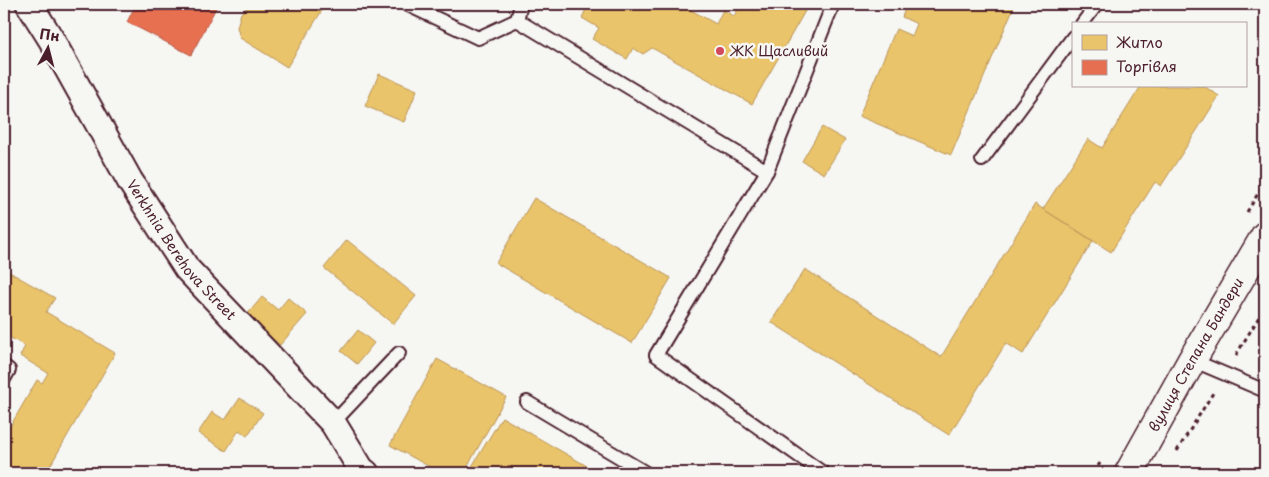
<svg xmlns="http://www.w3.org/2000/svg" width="1269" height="477" font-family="'Playpen Sans',sans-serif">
<rect width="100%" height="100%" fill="#f6f6f2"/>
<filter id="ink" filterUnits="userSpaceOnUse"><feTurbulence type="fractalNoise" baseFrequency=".02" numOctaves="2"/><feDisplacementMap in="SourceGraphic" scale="10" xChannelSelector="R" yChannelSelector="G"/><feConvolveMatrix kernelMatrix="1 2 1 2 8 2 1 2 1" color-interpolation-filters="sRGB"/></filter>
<g filter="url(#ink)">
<!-- homes -->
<g fill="#e9c46a" stroke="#b99257">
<path d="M251,4h75l-39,63 -47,-29 -3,-11 4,-14z"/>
<path d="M583,4h97l36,20 7,-14 11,6 7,-12h68l-57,100 -100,-56 -9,6 -10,-6 -6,11 -35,-20 7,-11 -17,-10 5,-11z"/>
<path d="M907,4h108l-64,151 -92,-39 37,-87 16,7 5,-12 -15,-7z"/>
<path d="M379,74l38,16 -13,32 -39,-16z"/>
<path d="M1141,86h63l15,10 -58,90 -6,-4 -44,70 -68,-43 45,-70 14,9z"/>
<path d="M822,127l23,13 -21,34 -22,-13z"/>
<path d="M534,198l137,80 -39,65 -136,-80z"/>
<path d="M1035,204l58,37 -70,113 -17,-11 -57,92 -178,-113 34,-53 136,88z"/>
<path d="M347,240l69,56 -23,28 -69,-56z"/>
<path d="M4,269l51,29 -9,14 69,41 -69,120h-42v-36l33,-57 5,3 6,-10 -28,-17 5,-10 -21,-12z"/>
<path d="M262,297l16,13 10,-12 19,16 -27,31 -34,-29z"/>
<path d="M358,330l16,13 -17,21 -16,-13z"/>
<path d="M437,359l69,38 -42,76h-23l-51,-28z"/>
<path d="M240,398l23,15 -16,23 -8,-6 -13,21 -28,-18 14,-21 13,8z"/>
<path d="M502,417l97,56h-119l-9,-5z"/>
</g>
<!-- shops -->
<path fill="#e76f51" stroke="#b85746" d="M136,4h82l-27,51 -64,-33z"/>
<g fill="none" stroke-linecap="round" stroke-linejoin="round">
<!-- lane casing -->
<g stroke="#4a1f2b" stroke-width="16">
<g id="lane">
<path d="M406,4l72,34 39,-18 4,-16"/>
<path d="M517,20l250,151"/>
<path d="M1082,24l15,-20"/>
<path d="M982,160l91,-123"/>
<path d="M1192,360l73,31"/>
<path d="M4,366l5,4 -5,9"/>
<path d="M527,402l119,71"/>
<path d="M333,423l66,-70"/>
<path d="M823,473l-167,-118 111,-184 66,-167"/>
</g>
</g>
<!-- street casing -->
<g stroke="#4a1f2b" stroke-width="29">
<g id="street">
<path id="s1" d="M29,4l22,35 79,142 57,88 146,154 28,46 5,4"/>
</g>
</g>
<!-- primary casing -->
<g stroke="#4a1f2b" stroke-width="31">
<g id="primary">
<path id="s2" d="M1129,473l63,-113 73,-124"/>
</g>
</g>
<!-- path -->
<g stroke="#4a1f2b" stroke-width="3" stroke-dasharray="4 4" stroke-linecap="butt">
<path d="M1247,212l18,-30"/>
<path d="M1236,355l29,-48"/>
<path d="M1177,451l36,-58"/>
<path d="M1094,473l6,-10"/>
</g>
<!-- lane -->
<use href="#lane" stroke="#f6f6f2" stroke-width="12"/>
<!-- street -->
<use href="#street" stroke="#f6f6f2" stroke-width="25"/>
<!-- primary -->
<use href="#primary" stroke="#f6f6f2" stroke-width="28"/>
</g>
</g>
<!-- markers -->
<circle fill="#d1495b" stroke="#f6f6f2" stroke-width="2" cx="720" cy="51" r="5"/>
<g text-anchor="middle" stroke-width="5" stroke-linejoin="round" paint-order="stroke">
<!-- poi labels -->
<g font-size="14" fill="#4a1f2b" stroke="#f6f6f2" text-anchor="start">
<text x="730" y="56">ЖК Щасливий</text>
</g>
<!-- street labels -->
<g font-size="14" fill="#4a1f2b" stroke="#f6f6f2">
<text dy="5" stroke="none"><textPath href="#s1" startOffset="290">Verkhnia Berehova Street</textPath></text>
<text dy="5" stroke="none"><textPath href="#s2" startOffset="136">вулиця Степана Бандери</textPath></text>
</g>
</g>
<!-- margin -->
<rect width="1269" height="477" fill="none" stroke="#f6f6f2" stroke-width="20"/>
<rect x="10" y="10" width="1249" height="457" fill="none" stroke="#4a1f2b" stroke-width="2" filter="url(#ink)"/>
<!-- legend -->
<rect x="1072" y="22" width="175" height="65" fill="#f6f6f2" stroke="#b1a0a2"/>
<rect x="1082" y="35" width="25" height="15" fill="#e9c46a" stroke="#b1a0a2"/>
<text x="1116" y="48" font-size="15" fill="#4a1f2b">Житло</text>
<rect x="1082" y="60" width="25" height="15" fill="#e76f51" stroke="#b1a0a2"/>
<text x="1116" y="72" font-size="15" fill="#4a1f2b">Торгівля</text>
<!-- north arrow -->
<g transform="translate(48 48) rotate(7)" stroke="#f6f6f2" stroke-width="4" paint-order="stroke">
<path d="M0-4L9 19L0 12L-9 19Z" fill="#4a1f2b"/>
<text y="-8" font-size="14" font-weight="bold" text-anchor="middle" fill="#4a1f2b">Пн</text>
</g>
</svg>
